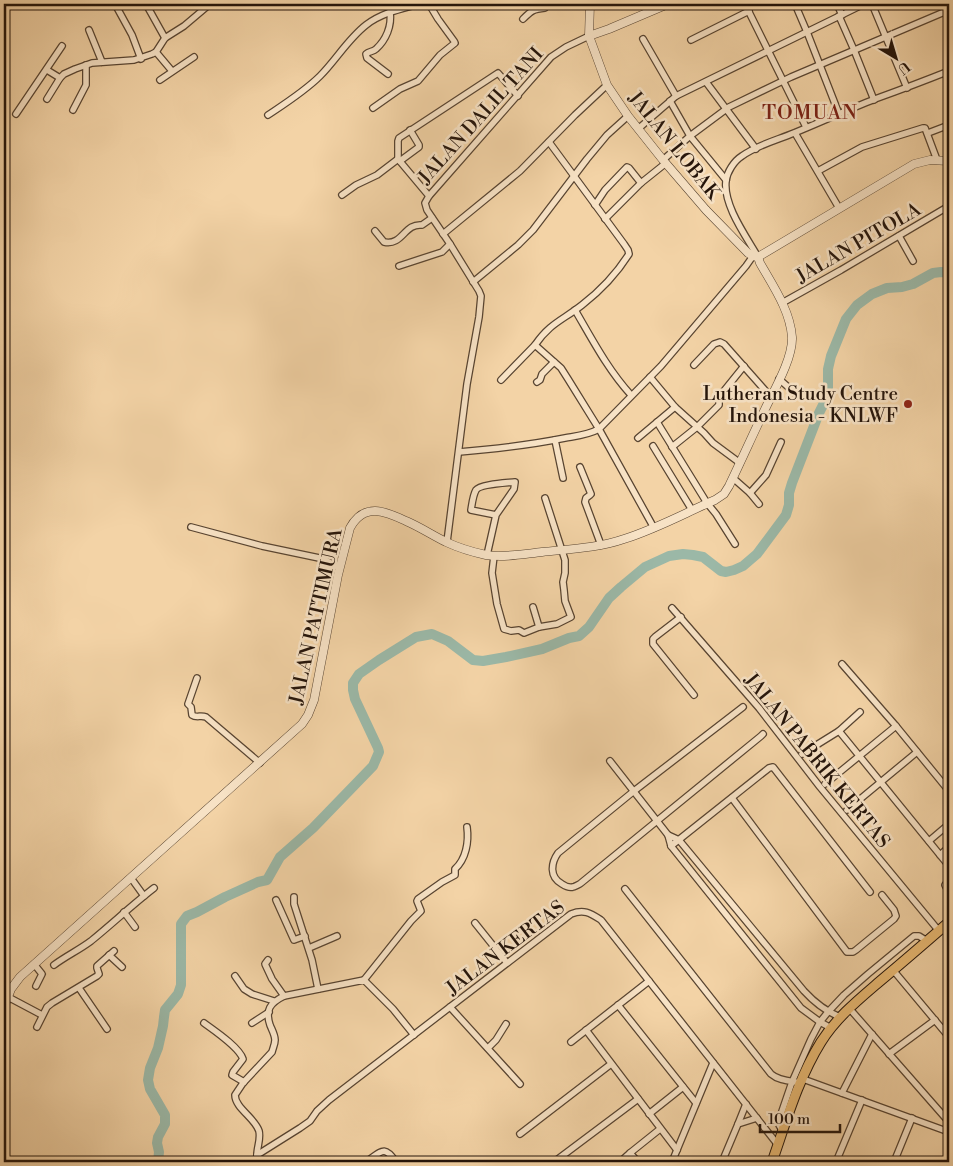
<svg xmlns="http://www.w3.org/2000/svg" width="953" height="1166" font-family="'Libre Bodoni',serif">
<rect width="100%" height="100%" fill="#f3d3a6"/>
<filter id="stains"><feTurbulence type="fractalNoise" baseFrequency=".004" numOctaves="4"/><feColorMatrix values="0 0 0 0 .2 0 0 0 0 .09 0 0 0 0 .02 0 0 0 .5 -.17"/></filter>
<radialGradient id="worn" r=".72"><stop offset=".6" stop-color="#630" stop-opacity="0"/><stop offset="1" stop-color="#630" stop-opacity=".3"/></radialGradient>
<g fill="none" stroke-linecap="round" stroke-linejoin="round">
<!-- river -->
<path stroke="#9bb8a7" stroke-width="10" d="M158,1162l1,-10 -2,-9 1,-6 7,-13v-9l-15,-26 -2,-9 2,-12 8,-20 5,-22 1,-9 1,-7 13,-16 3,-9v-61l6,-8 10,-4 28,-15 33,-15 9,-2 13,-23 33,-29 60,-62 6,-14 -1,-4 -23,-49 -2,-9v-7l6,-9 20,-14 37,-23 16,-3 16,7 25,19 10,1 23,-4 36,-8 27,-11 10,-2 10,-9 20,-29 12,-11 24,-20 24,-11 14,-2 10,1 10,2 18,14 5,1 8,-2 9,-4 14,-12 29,-39 3,-10v-12l3,-10 27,-70 5,-10 4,-13v-21l3,-13 15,-37 11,-14 15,-11 15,-6 15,-1 11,-3 20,-11 8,-1 8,1"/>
<!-- minor casing -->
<g stroke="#584431" stroke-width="8">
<g id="minor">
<path d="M115,4l17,31 9,24"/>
<path d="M146,4l19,34"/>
<path d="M745,4l61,123"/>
<path d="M795,4l12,28 32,82"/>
<path d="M837,4l5,11"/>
<path d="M872,4l35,84"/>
<path d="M839,16l15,34 20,50"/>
<path d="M523,19c8,-8 10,-10 22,-11l2,-4"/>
<path d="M89,30l13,32"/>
<path d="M643,39l33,57"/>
<path d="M691,40l58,-29"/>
<path d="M156,52l16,19"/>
<path d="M47,70l13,8"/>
<path d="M388,74l-21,-16 -1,-4c3,-3 7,-2 10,-5 10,-9 16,-23 14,-37"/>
<path d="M160,80l34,-23"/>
<path d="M706,82l50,67"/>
<path d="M47,99l13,-21 4,-4 11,-5 17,-6 42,-3 18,-6 4,-2 9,-14 19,-12 26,-22"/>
<path d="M670,101l20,35 36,44"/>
<path d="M373,108l27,-19 18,-8 22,-26 15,-12 -1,-2 -16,-22 -9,-15"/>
<path d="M73,110l13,-25v-20"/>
<path d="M16,114l46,-68"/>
<path d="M268,115c18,-12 37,-24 52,-39 16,-16 28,-37 46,-51 15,-12 35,-16 53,-21"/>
<path d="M638,129l38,-33 188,-92"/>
<path d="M795,133l44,75"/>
<path d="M928,133l21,-8"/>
<path d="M549,142l75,102 4,6 1,4c-12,19 -29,37 -47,51 -19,15 -32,18 -47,40l26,23 7,11 31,50 55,99"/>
<path d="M663,160l27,-24 39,-29 62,-30 158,-67"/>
<path d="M400,161l19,-14v-2l-9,-15"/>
<path d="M818,171l44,-24 61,-19h2l12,32"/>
<path d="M342,195l14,-10 21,-10 21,-16"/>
<path d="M429,196l-31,-37v-18l1,-3 99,-65 20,23"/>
<path d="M595,205l10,-15 22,-23 2,1 12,15"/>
<path d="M605,219l36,-36 25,-20"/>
<path d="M375,231l9,11c19,4 20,-19 38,-17l10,-7"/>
<path d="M443,234l77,-63 55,-56 32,-30"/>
<path d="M899,236l14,25"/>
<path d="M949,238l-1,4 1,3"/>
<path d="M758,257c-12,-21 -35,-52 -32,-76 1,-9 8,-20 16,-25 15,-11 35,-16 52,-23 27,-11 53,-23 81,-34 25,-9 49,-18 74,-28"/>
<path d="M399,266l43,-14 8,-8"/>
<path d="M473,282l45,-37 15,-15 54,-71 20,-24 21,-19"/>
<path d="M782,303l59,-33 108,-64"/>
<path d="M575,310c17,29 33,60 56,85"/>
<path d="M694,365l20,-21 6,-2 4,2 47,53"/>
<path d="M650,377l25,30 29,26 9,10 27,20"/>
<path d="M779,379l17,15"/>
<path d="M501,380l34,-35"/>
<path d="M537,382l3,-2 2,-6 12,-12"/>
<path d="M657,422l50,81 9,11 19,30"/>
<path d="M638,438l37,-31"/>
<path d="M555,440l8,38"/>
<path d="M653,446l39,64"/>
<path d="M672,447l25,-20 22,-22v-8l25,-31"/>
<path d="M459,452c35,-3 71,-7 106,-14 11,-2 23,-3 34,-9l62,-63 85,-100 7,-10"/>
<path d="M580,467l11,27 -1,1 -4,3 -1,4 16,43"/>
<path d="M733,478l17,15 9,11"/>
<path d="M750,493l16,-18 15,-33"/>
<path d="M191,527l71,19 62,13 15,9"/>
<path d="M447,542l20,-158 12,-67 2,-21 -2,-5 -29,-47 -23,-34 -2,-7 4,-7 122,-139 15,-10 23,-11"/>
<path d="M487,555l9,-40 18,-26 1,-7c-8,1 -35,2 -39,8 -3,5 -4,14 -5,20l25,5"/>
<path d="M494,556l-2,17 5,31 7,25 7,2 8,-1 5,3 15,-6"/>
<path d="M533,607l6,20 18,-3 14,-7 -6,-16 -1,-11 -1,-8 2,-9v-13l-20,-62"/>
<path d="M672,608l87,100 61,79 119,144"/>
<path d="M681,617l-26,20 -2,2v5l41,51"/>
<path d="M842,664l54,62 53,65"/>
<path d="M197,678l-9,26 3,3 1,8c4,3 9,0 14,2l54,46"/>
<path d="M743,707l-109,84 -76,62c-7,10 -9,24 4,31 3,2 7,4 11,3 1,0 7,-3 8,-4l180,-147 2,-2"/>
<path d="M839,731l21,-19"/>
<path d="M802,754l37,-23 110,135"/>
<path d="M610,761l58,74 3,11 130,162 19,14 11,6"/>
<path d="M825,784l71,-58"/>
<path d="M732,798l115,154h6l3,-2 38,-31 2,-3 -2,-6 -12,-15"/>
<path d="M847,810l70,-58"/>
<path d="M668,835l11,5 125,151c11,12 21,20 36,26"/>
<path d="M929,841l20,-17"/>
<path d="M671,846l98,-78 4,-1 97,125"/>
<path d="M940,855l9,-8"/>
<path d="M131,878l13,18"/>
<path d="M949,880l-4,5 4,8"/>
<path d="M625,889l146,185c8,7 20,7 30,9"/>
<path d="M294,897v7l18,56 6,29"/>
<path d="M276,900l18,40 11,-4"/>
<path d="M124,912l11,15"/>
<path d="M475,923l32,40"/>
<path d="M309,948l28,-12"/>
<path d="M109,955l13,12"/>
<path d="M268,960l-3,4 7,15 12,17"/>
<path d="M34,964l8,10 -6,12"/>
<path d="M54,965c12,-9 25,-15 37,-24 21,-17 41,-36 63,-53"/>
<path d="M893,970l56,67"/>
<path d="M235,976l9,13 8,5 22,7"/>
<path d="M364,980l47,-59 10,-10 -4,-10 1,-2 24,-17 13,-7v-6c11,-10 14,-27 12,-42"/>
<path d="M79,988l28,41"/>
<path d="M8,997l34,18"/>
<path d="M618,1005l78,98"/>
<path d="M450,1007l70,77"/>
<path d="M849,1008l100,114"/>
<path d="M204,1023c11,8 35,24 39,36l-10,13 -1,3 12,7"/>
<path d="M252,1023l17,-11"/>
<path d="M37,1027l10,-20 5,-4 45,-27 2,-2 -2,-6v-2l17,-15"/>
<path d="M586,1030l91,120"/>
<path d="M571,1042l78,-61"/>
<path d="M488,1048l8,-8 10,-16"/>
<path d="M889,1054l46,-34"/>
<path d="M803,1079l146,53"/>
<path d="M842,1093l30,-59"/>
<path d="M649,1114l34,-27"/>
<path d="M738,1124l8,-20"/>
<path d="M783,1132l-4,-7v-5l13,-38 19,-43 9,-17 8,-10 16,-17 24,-21 46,-38h5l8,5"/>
<path d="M520,1134l91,-70"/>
<path d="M630,1153l8,9"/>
<path d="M257,1155c0,-8 4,-16 2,-24 -4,-13 -24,-23 -24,-36l8,-12 29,-31c1,-4 3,-8 3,-12 0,-5 -3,-10 -5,-15 -5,-15 0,-22 14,-29l80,-16 29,29 21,26"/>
<path d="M256,1162l1,-7 43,-27 10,-7 7,-10 12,-11 242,-186c13,-5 19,-1 30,6l177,225"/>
<path d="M366,1162c15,-10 18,-18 30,0"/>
<path d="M554,1162l84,-63"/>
<path d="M620,1162l10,-9 30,-24"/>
<path d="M672,1162l41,-99"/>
<path d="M722,1162l16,-38 19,-6"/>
<path d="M836,1162l26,-62"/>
<path d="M894,1162l18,-44"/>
</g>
</g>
<!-- tertiary casing -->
<g stroke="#584431" stroke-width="9">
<g id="tertiary">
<path d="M590,4l-1,32 18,49 21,31 35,44 43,50 42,43 5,3 5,1"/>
<path d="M589,36l20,-7 59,-25"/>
<path d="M758,257l156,-93 16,-4 19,1"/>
<path d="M4,1007l7,-18 9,-12 282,-253 6,-9 6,-15 24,-125 12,-47c14,-26 35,-17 56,-7 14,6 26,14 40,21 13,6 26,10 40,13 18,3 38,-1 56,-3 28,-3 56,-4 82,-13 32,-10 61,-26 91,-39l9,-6 5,-8c13,-27 25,-54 38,-81 9,-18 26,-48 25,-68 -2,-27 -19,-51 -32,-74l-2,-6"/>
</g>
</g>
<!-- primary casing -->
<g stroke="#24140a" stroke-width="11">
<path id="primary" d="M772,1162c14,-40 26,-83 49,-120 15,-24 37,-42 58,-60 24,-20 47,-40 70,-60"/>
</g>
<!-- minor -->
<use href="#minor" stroke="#f7e2c5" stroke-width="5.5"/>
<!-- tertiary -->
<use href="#tertiary" stroke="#f7e2c5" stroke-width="8"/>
<!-- primary -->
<use href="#primary" stroke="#eaba73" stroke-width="9"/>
</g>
<!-- markers -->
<circle fill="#8f2418" stroke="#f7e2c5" stroke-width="2" cx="908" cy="404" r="5"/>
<g text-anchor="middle" stroke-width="5" stroke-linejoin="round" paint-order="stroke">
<!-- street labels -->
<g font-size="19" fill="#24140a" stroke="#f7e2c5">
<text transform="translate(480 115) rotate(-48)" y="7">JALAN DALIL TANI</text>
<text transform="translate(675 145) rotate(51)" y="7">JALAN LOBAK</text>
<text transform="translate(858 242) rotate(-30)" y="7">JALAN PITOLA</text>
<text transform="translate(315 616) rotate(-77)" y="7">JALAN PATTIMURA</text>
<text transform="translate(818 760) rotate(51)" y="7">JALAN PABRIK KERTAS</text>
<text transform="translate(505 947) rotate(-37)" y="7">JALAN KERTAS</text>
</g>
<!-- poi labels -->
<g font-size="19" fill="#24140a" stroke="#f7e2c5" text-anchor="end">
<text x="898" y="400">Lutheran Study Centre<tspan x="898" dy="22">Indonesia - KNLWF</tspan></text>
</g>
<!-- neighbourhood labels -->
<g font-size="20" letter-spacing="1" fill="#7a1f14" stroke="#f7e2c5">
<text x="810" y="119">TOMUAN</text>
</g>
</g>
<!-- margin -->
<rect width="953" height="1166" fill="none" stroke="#f3d3a6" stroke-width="20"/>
<rect x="5" y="5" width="943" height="1156" fill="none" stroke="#24140a" stroke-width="2.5"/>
<rect x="10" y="10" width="933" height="1146" fill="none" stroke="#24140a"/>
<!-- north arrow -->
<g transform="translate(896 58) rotate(142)" stroke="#f7e2c5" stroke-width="4" paint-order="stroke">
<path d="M0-4L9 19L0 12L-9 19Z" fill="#24140a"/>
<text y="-8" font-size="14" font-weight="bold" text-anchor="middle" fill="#24140a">U</text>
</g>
<!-- scale -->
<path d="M760 1124v8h80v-8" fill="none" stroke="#24140a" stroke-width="2.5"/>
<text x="768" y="1124" font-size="15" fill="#24140a" stroke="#f7e2c5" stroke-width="4" paint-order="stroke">100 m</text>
<rect width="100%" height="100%" filter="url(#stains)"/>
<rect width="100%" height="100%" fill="url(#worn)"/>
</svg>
